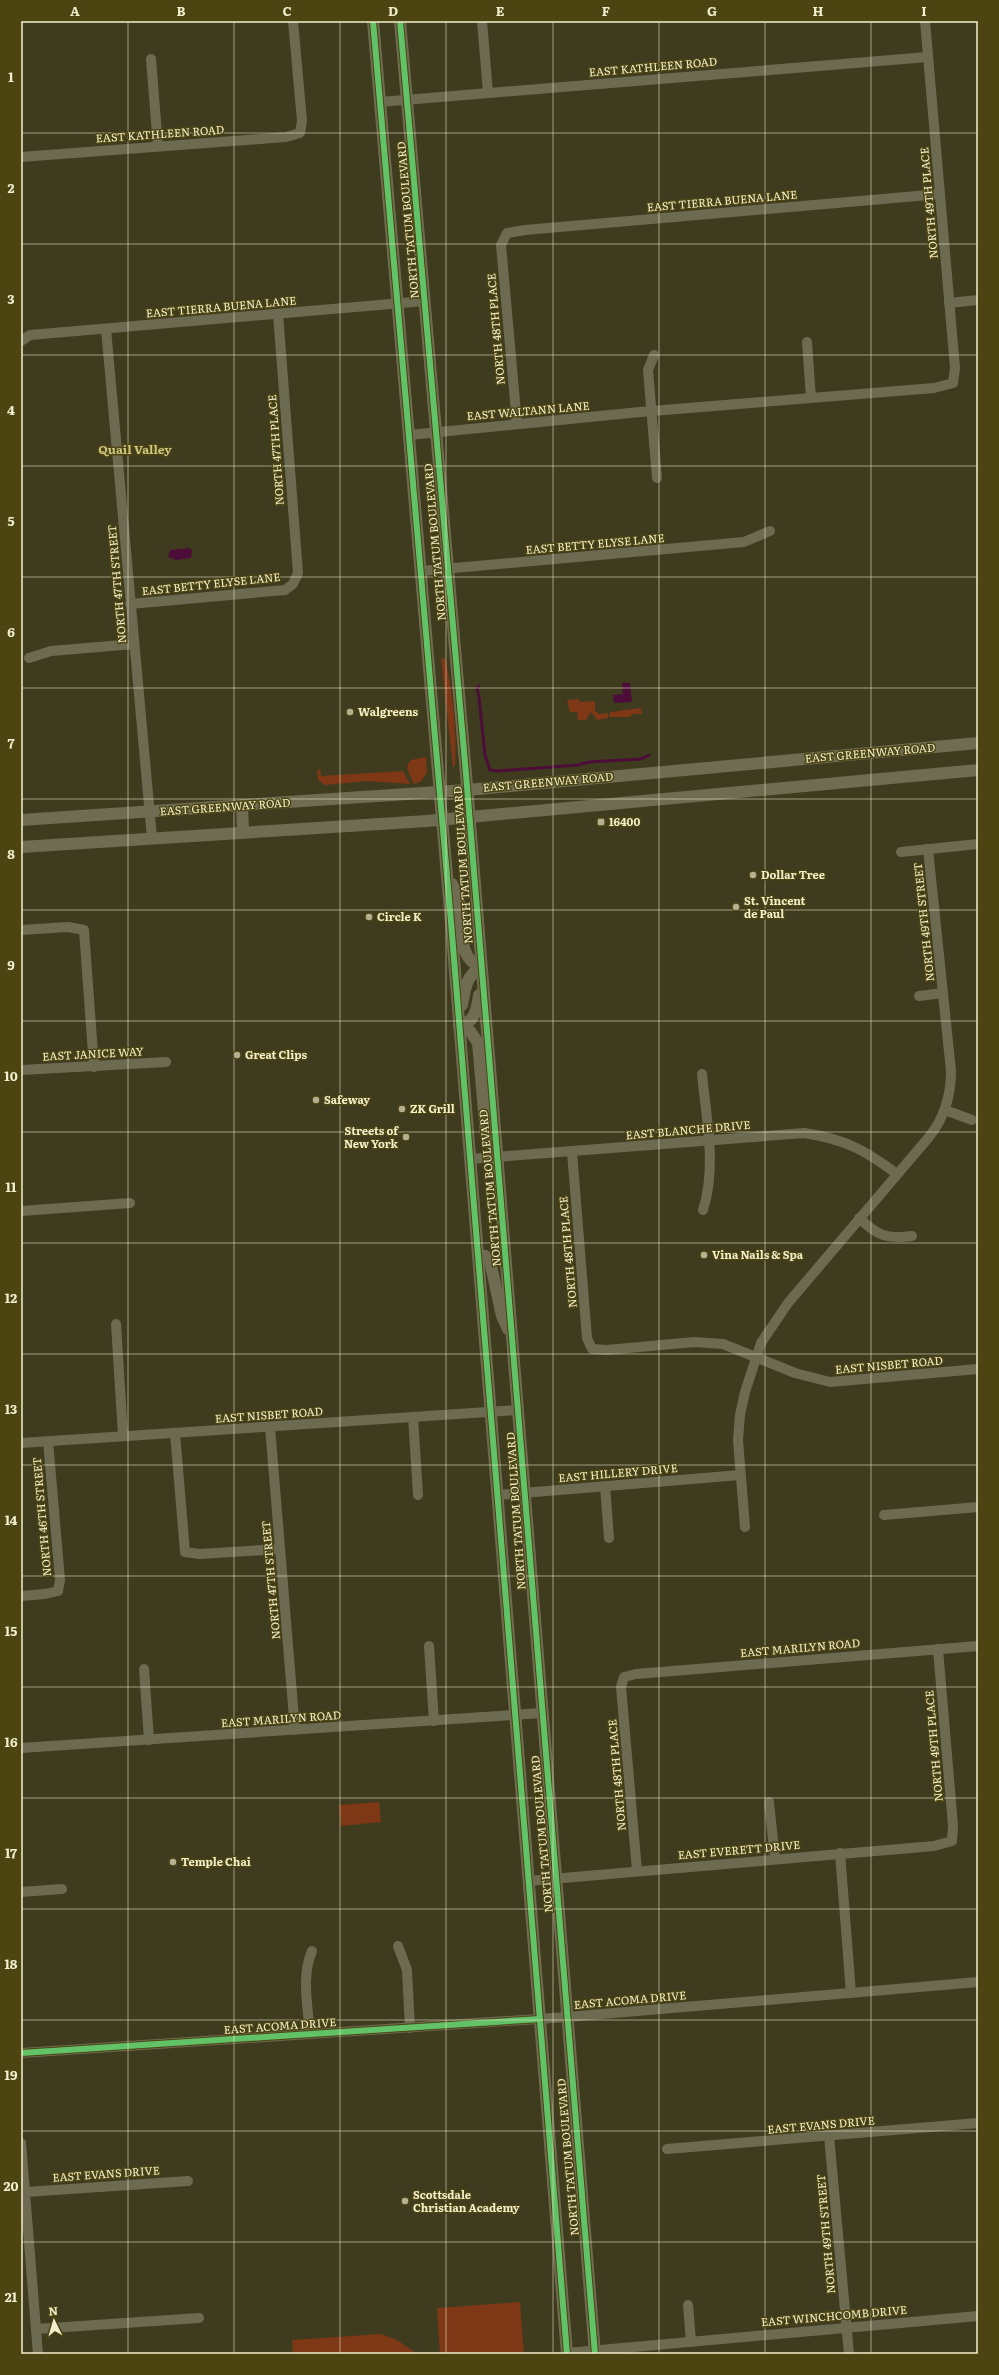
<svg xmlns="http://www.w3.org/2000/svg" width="999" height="2375" font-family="Literata,serif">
<rect width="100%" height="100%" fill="#3f3b1f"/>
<!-- green -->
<g fill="#7e3815">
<path d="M445,658c8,34 12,74 10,108l-2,1 -12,-108z"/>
<path d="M579,699l1,3 15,-1v10l4,3 9,-1v5l-11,2 -6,-8 -5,8h-8l-1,-8h-7l-3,-12z"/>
<path d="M641,708l1,6h-9l-3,3h-21l1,-5z"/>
<path d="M426,757l1,16 -7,9 -7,2c-1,-11 -11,-13 -2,-24z"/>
<path d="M320,769l1,7 82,-5 7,13 -43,-3 -42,4 -7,-5 -1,-10z"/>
<path d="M379,1802l2,20 -40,4 -2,-21z"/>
<path d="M520,2302l4,52h-84l-3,-46z"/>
<path d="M381,2334l16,6 20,14h-124l-1,-14z"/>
</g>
<!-- water -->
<g fill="#4c0d38">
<path d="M190,548l2,3 -1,7 -15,2 -8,-3 2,-7z"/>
<path d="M622,683h8l2,19 -18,1 -1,-8 10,-1z"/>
</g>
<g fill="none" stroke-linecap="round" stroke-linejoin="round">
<!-- stream -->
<path stroke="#4c0d38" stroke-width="3" d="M479,686l-2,2 2,9 6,58 5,15 7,1 81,-6 11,-3 52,-3 8,-4"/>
<!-- minor -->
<g stroke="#6d6a52" stroke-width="10">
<path d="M482,21l6,72"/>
<path d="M151,59l7,87"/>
<path d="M380,102l548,-45"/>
<path d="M21,157l265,-20 14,-4 2,-12 -9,-100"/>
<path d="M949,303l29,-3"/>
<path d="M106,329l46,509"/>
<path d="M21,341l9,-6 395,-34"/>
<path d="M807,342l4,56"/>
<path d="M654,355l-6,15 9,108"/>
<path d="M517,424l-16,-179 6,-12 18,-3 415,-36"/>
<path d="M409,435l231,-23 294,-24 19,-5 2,-15 -30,-347"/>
<path d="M421,571l323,-29 26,-11"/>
<path d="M130,604l155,-14 8,-6 5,-11 -20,-259"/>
<path d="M29,658l22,-7 83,-7"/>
<path d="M901,852l77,-8"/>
<path d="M21,930l47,-3 16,3 10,137"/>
<path d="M919,996l24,-3"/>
<path d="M21,1070l145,-8"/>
<path d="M702,1074c4,43 15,93 1,136"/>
<path d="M945,1110l27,10"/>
<path d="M572,1152l15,186 5,11 15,1 87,-8 29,2 72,29 35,9 148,-13"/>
<path d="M470,1159l334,-26c41,6 61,17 93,41"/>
<path d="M21,1211l109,-8"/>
<path d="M859,1218c19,18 27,21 53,18"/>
<path d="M116,1324l7,112"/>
<path d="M413,1417l5,78"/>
<path d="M270,1427l25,303"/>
<path d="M175,1433l10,119 15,2 80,-5"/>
<path d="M21,1443l497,-33"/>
<path d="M605,1486l4,52"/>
<path d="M498,1495l242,-20"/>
<path d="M884,1515l94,-8"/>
<path d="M745,1527l-7,-87 2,-25 5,-23 16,-49 27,-40 141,-166c16,-20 22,-41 22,-66l-23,-222"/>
<path d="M21,1596l24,-2 13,-3 2,-11 -12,-139"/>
<path d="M429,1646l5,75"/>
<path d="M144,1669l5,71"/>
<path d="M21,1748l521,-35"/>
<path d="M769,1802l6,57"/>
<path d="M840,1853l11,140"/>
<path d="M637,1871l-16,-184 3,-10 12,-3 342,-28"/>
<path d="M528,1881l406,-35 18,-5 1,-15 -15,-177"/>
<path d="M21,1892l41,-3"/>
<path d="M398,1946l9,24 3,58"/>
<path d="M310,2034c-2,-27 -9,-58 2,-83"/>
<path d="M21,2053l546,-36 411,-35"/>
<path d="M829,2136l20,218"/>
<path d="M21,2143l17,211"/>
<path d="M667,2149l311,-26"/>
<path d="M26,2192l162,-11"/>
<path d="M688,2305l3,37"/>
<path d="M36,2329l163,-11"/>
<path d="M567,2353l411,-37"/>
</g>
<!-- major -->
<g stroke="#6f6c52" stroke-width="12">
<path d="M373,21l78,901 116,1432"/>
<path d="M400,21l66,753 129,1580"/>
<path d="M242,805l1,27"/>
<path d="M21,820l446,-30 511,-47"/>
<path d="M21,847l406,-26 551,-51"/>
<path d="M452,884c3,7 6,14 8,21 5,22 -5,52 21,62"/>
<path d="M462,1005c3,-16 4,-29 19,-38"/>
<path d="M459,1026l11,5 8,12 8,91 8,17"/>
<path d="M459,1026c16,-3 18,-17 20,-31"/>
<path d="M478,1255l7,1 5,5 12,55 6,13"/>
</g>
<!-- cycleway casing -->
<g stroke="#4c4512" stroke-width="8">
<g id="cycleway">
<path d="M373,21l78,901 116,1432"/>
<path d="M400,21l66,753 129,1580"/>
<path d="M21,2053l519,-34"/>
</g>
</g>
<!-- cycleway -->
<use href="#cycleway" stroke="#61c268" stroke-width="6"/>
</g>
<!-- grid -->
<path fill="none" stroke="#f3efce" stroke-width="1" stroke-opacity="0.55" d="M128,21v2333M234,21v2333M340,21v2333M446,21v2333M553,21v2333M659,21v2333M765,21v2333M871,21v2333M21,133h957M21,244h957M21,355h957M21,466h957M21,577h957M21,688h957M21,799h957M21,910h957M21,1021h957M21,1132h957M21,1243h957M21,1354h957M21,1465h957M21,1576h957M21,1687h957M21,1798h957M21,1909h957M21,2020h957M21,2131h957M21,2242h957"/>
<!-- markers -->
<g fill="#b4b091" stroke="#4c4512" stroke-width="1.5">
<circle cx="350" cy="712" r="4"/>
<rect x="597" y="818" width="8" height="8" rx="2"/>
<circle cx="753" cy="875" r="4"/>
<circle cx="736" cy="907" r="4"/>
<circle cx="369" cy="917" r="4"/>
<circle cx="237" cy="1055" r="4"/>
<circle cx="316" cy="1100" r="4"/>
<circle cx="402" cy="1109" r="4"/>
<circle cx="406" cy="1137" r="4"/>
<circle cx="704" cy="1255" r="4"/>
<circle cx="173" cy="1862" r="4"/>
<circle cx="405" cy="2201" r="4"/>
</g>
<g text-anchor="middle" stroke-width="3" stroke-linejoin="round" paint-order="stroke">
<!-- street labels -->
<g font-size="11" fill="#f3efce" stroke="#4c4512">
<text transform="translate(653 67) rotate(-5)" y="4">EAST KATHLEEN ROAD</text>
<text transform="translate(160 134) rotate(-4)" y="4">EAST KATHLEEN ROAD</text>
<text transform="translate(722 201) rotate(-5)" y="4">EAST TIERRA BUENA LANE</text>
<text transform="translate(929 203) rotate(-95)" y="4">NORTH 49TH PLACE</text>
<text transform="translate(408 220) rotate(-95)" y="4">NORTH TATUM BOULEVARD</text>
<text transform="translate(221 307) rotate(-5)" y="4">EAST TIERRA BUENA LANE</text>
<text transform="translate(496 329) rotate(-95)" y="4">NORTH 48TH PLACE</text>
<text transform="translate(528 411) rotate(-5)" y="4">EAST WALTANN LANE</text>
<text transform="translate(276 450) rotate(-94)" y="4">NORTH 47TH PLACE</text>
<text transform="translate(435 542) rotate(-95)" y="4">NORTH TATUM BOULEVARD</text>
<text transform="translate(595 544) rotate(-5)" y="4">EAST BETTY ELYSE LANE</text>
<text transform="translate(117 584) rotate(-95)" y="4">NORTH 47TH STREET</text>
<text transform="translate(211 584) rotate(-6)" y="4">EAST BETTY ELYSE LANE</text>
<text transform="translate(870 753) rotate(-5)" y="4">EAST GREENWAY ROAD</text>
<text transform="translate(548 782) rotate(-5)" y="4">EAST GREENWAY ROAD</text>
<text transform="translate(225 807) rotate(-4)" y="4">EAST GREENWAY ROAD</text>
<text transform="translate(463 865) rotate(-94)" y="4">NORTH TATUM BOULEVARD</text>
<text transform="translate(924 922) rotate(-96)" y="4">NORTH 49TH STREET</text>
<text transform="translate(93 1054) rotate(-3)" y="4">EAST JANICE WAY</text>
<text transform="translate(688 1130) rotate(-5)" y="4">EAST BLANCHE DRIVE</text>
<text transform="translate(490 1188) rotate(-95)" y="4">NORTH TATUM BOULEVARD</text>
<text transform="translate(568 1252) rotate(-95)" y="4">NORTH 48TH PLACE</text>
<text transform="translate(889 1365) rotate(-5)" y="4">EAST NISBET ROAD</text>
<text transform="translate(269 1415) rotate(-4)" y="4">EAST NISBET ROAD</text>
<text transform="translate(618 1473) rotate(-5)" y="4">EAST HILLERY DRIVE</text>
<text transform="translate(516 1511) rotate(-94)" y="4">NORTH TATUM BOULEVARD</text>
<text transform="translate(42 1517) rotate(-95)" y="4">NORTH 46TH STREET</text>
<text transform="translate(271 1580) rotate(-95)" y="4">NORTH 47TH STREET</text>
<text transform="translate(800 1648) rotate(-5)" y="4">EAST MARILYN ROAD</text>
<text transform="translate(281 1719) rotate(-4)" y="4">EAST MARILYN ROAD</text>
<text transform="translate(934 1746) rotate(-95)" y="4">NORTH 49TH PLACE</text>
<text transform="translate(617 1775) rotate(-95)" y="4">NORTH 48TH PLACE</text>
<text transform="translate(542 1834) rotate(-95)" y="4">NORTH TATUM BOULEVARD</text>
<text transform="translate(739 1850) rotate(-5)" y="4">EAST EVERETT DRIVE</text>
<text transform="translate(630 2000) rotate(-5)" y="4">EAST ACOMA DRIVE</text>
<text transform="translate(280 2026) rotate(-4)" y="4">EAST ACOMA DRIVE</text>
<text transform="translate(821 2125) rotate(-5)" y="4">EAST EVANS DRIVE</text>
<text transform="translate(568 2157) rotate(-95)" y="4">NORTH TATUM BOULEVARD</text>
<text transform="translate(106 2174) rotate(-4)" y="4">EAST EVANS DRIVE</text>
<text transform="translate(826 2234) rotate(-95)" y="4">NORTH 49TH STREET</text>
<text transform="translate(834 2316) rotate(-5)" y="4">EAST WINCHCOMB DRIVE</text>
</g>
<!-- poi labels -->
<g font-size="11" font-weight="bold" fill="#f3efce" stroke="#4c4512" text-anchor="start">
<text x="358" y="716">Walgreens</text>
<text x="609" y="826">16400</text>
<text x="761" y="879">Dollar Tree</text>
<text x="744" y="905">St. Vincent<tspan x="744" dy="13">de Paul</tspan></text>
<text x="377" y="921">Circle K</text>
<text x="245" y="1059">Great Clips</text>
<text x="324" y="1104">Safeway</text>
<text x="410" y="1113">ZK Grill</text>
<text x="398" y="1135" text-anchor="end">Streets of<tspan x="398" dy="13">New York</tspan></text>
<text x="712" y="1259">Vina Nails &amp; Spa</text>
<text x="181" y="1866">Temple Chai</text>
<text x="413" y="2199">Scottsdale<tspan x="413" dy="13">Christian Academy</tspan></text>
</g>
<!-- neighbourhood labels -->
<g font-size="12" font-weight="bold" fill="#cec582" stroke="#4c4512">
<text x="135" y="454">Quail Valley</text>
</g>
</g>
<!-- border -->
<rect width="999" height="2375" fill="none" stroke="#4c4512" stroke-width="44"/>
<!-- north arrow -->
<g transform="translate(54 2321) rotate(355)" stroke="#4c4512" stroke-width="3" paint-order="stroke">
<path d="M0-3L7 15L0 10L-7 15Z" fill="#f3efce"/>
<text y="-6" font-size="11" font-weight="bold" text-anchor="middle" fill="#f3efce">N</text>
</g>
<rect x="22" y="22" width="955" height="2331" fill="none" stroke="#f3efce" stroke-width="1.5"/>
<g font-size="13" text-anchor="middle" font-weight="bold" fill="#f3efce">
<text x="75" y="16">A</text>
<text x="181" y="16">B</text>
<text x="287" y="16">C</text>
<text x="393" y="16">D</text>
<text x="500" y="16">E</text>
<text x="606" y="16">F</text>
<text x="712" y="16">G</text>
<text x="818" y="16">H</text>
<text x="924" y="16">I</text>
<text x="11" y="82">1</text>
<text x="11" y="193">2</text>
<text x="11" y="304">3</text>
<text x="11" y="415">4</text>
<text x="11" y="526">5</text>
<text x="11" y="637">6</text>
<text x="11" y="748">7</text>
<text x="11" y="859">8</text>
<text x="11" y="970">9</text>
<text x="11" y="1081">10</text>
<text x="11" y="1192">11</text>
<text x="11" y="1303">12</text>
<text x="11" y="1414">13</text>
<text x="11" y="1525">14</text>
<text x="11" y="1636">15</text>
<text x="11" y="1747">16</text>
<text x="11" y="1858">17</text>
<text x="11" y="1969">18</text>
<text x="11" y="2080">19</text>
<text x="11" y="2191">20</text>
<text x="11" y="2302">21</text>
</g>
</svg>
